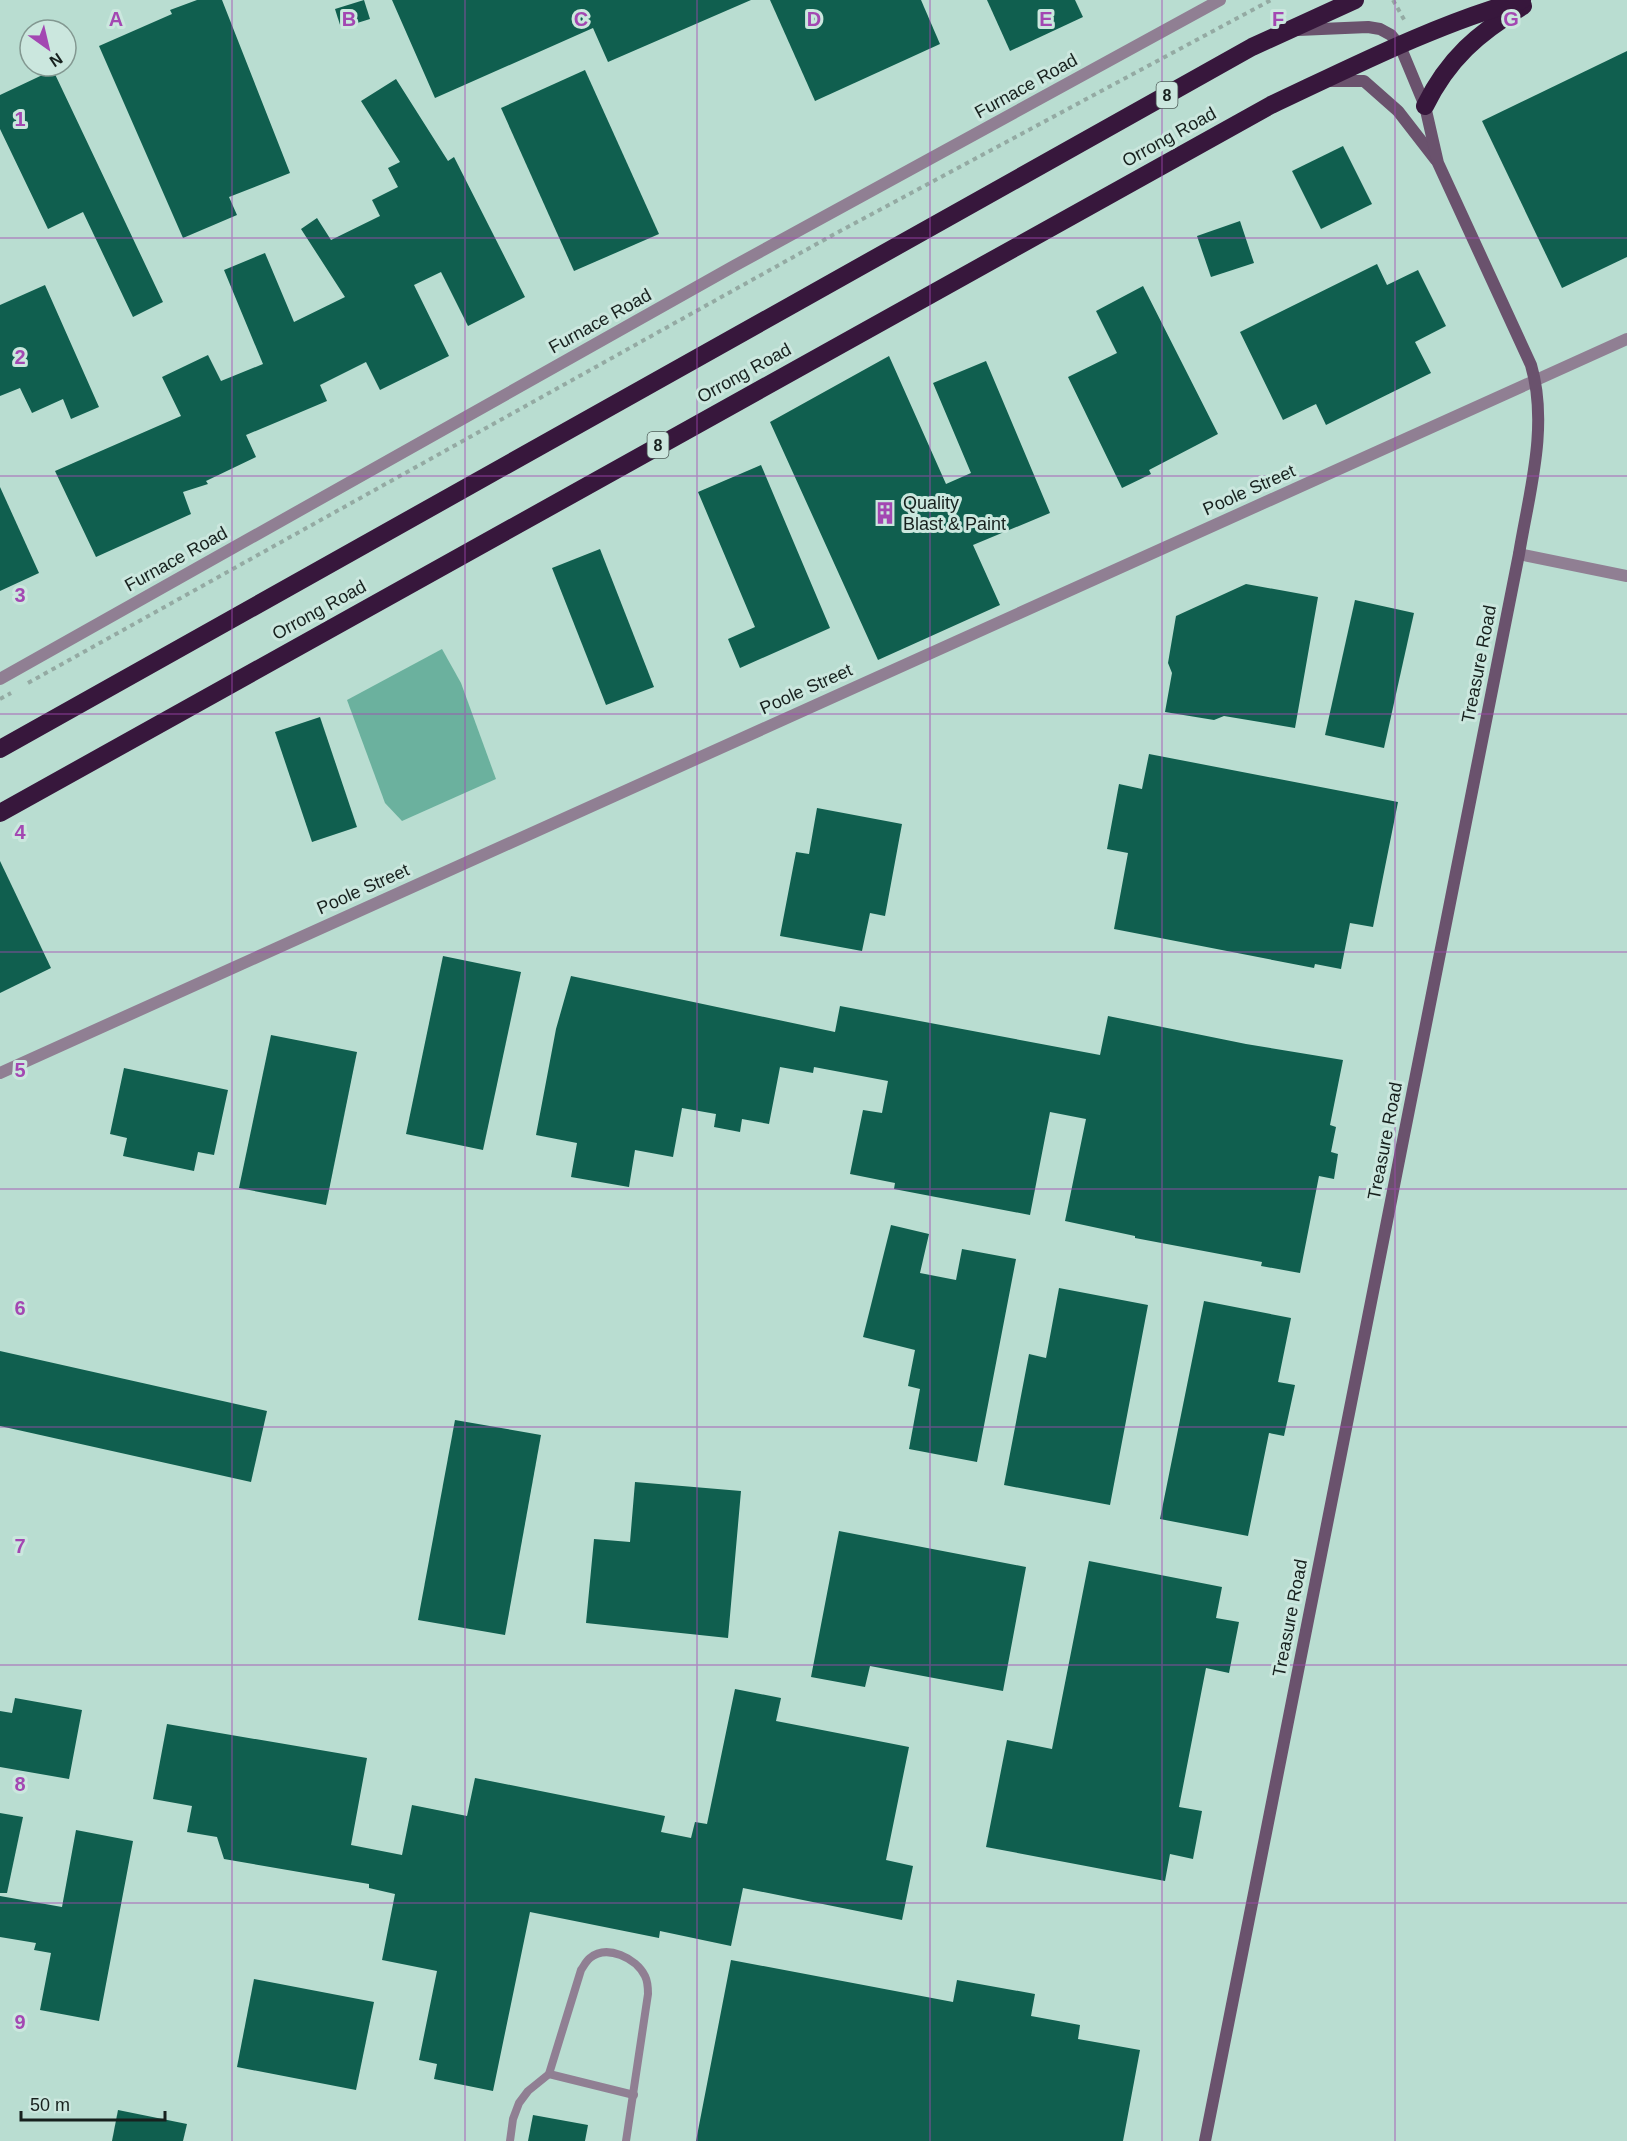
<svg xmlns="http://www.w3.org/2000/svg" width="1627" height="2141" font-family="Helvetica,sans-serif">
<rect width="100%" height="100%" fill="#cbe7de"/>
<!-- built -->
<path fill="#b9ddd1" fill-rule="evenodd" d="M0,0h1627v2141h-1627zM30,30h36v36h-36z"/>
<!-- water -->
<path fill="#6bb19e" d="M442,649l19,34 35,96 -94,42 -17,-18 -38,-103z"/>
<!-- building -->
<g fill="#105f4f">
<path d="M197,0h25l68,173 -61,24 8,18 -54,23 -84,-192 73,-32 -2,-4z"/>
<path d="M364,0l6,19 -29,9 -6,-19z"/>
<path d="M392,0h359l-143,62 -15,-34 -158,70z"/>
<path d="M770,0h151l19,44 -125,57z"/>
<path d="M987,0h88l8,17 -73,34z"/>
<path d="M1627,51v206l-65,31 -80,-167z"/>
<path d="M53,70l110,232 -30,15 -50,-105 -35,17 -48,-100v-34z"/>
<path d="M585,70l74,164 -85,37 -73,-163z"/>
<path d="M396,79l52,82 6,-4 71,140 -57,29 -27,-54 -27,13 35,71 -69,34 -14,-28 -46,23 7,16 -81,34 10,22 -50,24 2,3 -25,8 8,22 -95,43 -41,-86 126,-55 -19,-39 46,-22 13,26 42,-17 -39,-94 41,-17 29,69 51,-25 -44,-68 16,-11 14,22 49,-24 -8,-16 26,-13 -10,-19 12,-6 -39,-61z"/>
<path d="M1343,146l29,58 -51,25 -29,-58z"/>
<path d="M1240,221l14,42 -43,14 -14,-41z"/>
<path d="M1377,264l10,21 31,-15 28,56 -31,16 16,31 -105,52 -10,-21 -33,16 -43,-88z"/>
<path d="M45,285l54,122 -28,12 -8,-20 -31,14 -12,-25 -20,8v-91z"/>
<path d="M1143,286l75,148 -69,36 2,4 -29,14 -54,-111 49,-24 -21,-42z"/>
<path d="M889,356l57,128 25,-11 -38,-90 53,-22 64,152 -77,32 27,60 -122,55 -108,-238z"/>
<path d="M761,465l69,163 -90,40 -12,-29 27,-12 -57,-135z"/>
<path d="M0,487l39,86 -39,18z"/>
<path d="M600,549l54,138 -48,18 -54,-137z"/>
<path d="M1246,584l72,13 -23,131 -71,-12 -10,4 -49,-8 7,-39 -4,-10 8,-47z"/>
<path d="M1355,600l59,13 -30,135 -59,-13z"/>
<path d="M320,717l37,110 -45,15 -37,-110z"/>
<path d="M1149,754l249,48 -25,125 -23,-4 -9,46 -26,-5 -1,4 -200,-39 14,-76 -21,-4 12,-65 23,5z"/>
<path d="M817,808l85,16 -17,92 -15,-3 -8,38 -82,-15 16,-84 13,2z"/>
<path d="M0,861l51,107 -51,25z"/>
<path d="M443,956l78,16 -38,178 -77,-16z"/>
<path d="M571,976l264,56 5,-26 260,49 8,-39 138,28 97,16 -13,65 6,2 -5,25 7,2 -4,25 -15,-3 -19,97 -39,-7 1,-4 -127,-24v-2l-70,-15 21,-102 -36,-7 -20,103 -136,-26 1,-6 -45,-9 13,-64 19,3 6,-32 -74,-14 -1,6 -33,-6 -11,57 -27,-5 -2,13 -26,-5 2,-13 -34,-6 -9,49 -38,-7 -6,37 -58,-10 6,-34 -41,-8 20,-106z"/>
<path d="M271,1035l86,17 -31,153 -87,-17z"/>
<path d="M124,1068l104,22 -14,65 -16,-3 -4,19 -71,-15 4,-18 -17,-4z"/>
<path d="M891,1225l38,9 -9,39 36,7 6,-31 54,10 -39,203 -68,-13 11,-60 -12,-3 7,-36 -52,-13z"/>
<path d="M1059,1288l89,17 -38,200 -106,-20 25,-131 17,4z"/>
<path d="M1204,1301l87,17 -13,64 17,3 -11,51 -15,-3 -21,103 -88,-17z"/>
<path d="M0,1351l267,60 -16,71 -251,-56z"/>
<path d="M455,1420l86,15 -36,200 -87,-15z"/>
<path d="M635,1482l106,9 -13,147 -142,-15 8,-84 36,3z"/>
<path d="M839,1531l187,36 -23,124 -133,-25 -5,21 -54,-10z"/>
<path d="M1089,1561l133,26 -6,31 23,4 -10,51 -23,-5 -27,139 23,4 -9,48 -23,-5 -5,27 -179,-34 21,-107 45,9z"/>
<path d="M735,1689l46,9 -5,23 133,26 -23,113 27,6 -11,54 -159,-32 -12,58 -71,-15 -1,7 -129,-26 -37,179 -59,-12 3,-15 -18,-4 18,-89 -55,-11 13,-66 -26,-6v-4l-145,-25 -7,-22 -30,-5 5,-26 -39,-7 14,-75 200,34 -16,87 51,10 10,-50 55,11 8,-38 190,38 -4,16 30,6 4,-16 12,2z"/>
<path d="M15,1698l67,12 -13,69 -69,-12v-56l12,2z"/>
<path d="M0,1813l23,4 -16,76h-7z"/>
<path d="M76,1830l57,11 -34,180 -59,-11 11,-57 -17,-3 2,-7 -36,-6v-41l62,11z"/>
<path d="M731,1960l222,42 4,-22 78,14 -4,22 49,9 -2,14 62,11 -17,91h-427z"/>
<path d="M254,1979l120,23 -18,88 -119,-23z"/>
<path d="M118,2110l69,14 -4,17h-71z"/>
<path d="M533,2115l55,10 -3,16h-57z"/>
</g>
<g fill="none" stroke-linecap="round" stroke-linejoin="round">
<!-- path -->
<g stroke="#94aaa3" stroke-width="4" stroke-dasharray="4.5 4.5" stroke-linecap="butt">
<path d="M1393,0l13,23"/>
<path d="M28,683l803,-447 440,-236"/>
<path d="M0,699l11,-6"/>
</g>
<!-- lane -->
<g stroke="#907f93" stroke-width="8">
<path d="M549,2074l85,21"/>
<path d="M510,2141l3,-22 6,-16 9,-12 21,-17 32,-104c3,-4 5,-9 9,-12 17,-14 46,0 55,18 3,6 3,12 3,18l-22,147"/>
</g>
<!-- street -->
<g stroke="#907f93" stroke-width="12">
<path d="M1519,554l108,22"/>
<path d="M0,679l734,-413 486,-266"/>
<path d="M0,1073l1627,-734"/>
</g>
<!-- secondary -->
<g stroke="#6a526d" stroke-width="12">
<path d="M1330,81h34l34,30 38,49"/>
<path d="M1205,2141l314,-1587c10,-61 30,-128 12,-189l-93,-202 -13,-57 -25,-60 -9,-11 -11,-6 -12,-2 -70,3"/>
</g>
<!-- highway -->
<g stroke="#37173c" stroke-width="18">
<path d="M1425,106c23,-47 53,-73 98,-100"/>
<path d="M0,749l1252,-702 103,-47"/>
<path d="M0,813l1271,-708c81,-38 165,-81 251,-105"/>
</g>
</g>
<!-- grid -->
<path fill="none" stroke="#a347b2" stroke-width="1.5" stroke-opacity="0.55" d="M232,0v2141M465,0v2141M697,0v2141M930,0v2141M1162,0v2141M1395,0v2141M0,238h1627M0,476h1627M0,714h1627M0,952h1627M0,1189h1627M0,1427h1627M0,1665h1627M0,1903h1627"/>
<!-- icons -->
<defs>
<g id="building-bare" transform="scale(1.8)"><path d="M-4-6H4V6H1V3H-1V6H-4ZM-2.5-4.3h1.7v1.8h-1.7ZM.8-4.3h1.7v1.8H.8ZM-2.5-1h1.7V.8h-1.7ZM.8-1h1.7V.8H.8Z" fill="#a347b2" stroke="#cbe7de" stroke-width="2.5" paint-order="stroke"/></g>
</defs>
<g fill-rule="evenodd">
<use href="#building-bare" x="885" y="513"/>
</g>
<g text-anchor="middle" stroke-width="6" stroke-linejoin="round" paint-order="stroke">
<!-- shield labels -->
<g fill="#cbe7de" stroke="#4d5c58" stroke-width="1.5">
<rect x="1156.5" y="82" width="21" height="26" rx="4.5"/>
<rect x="647.5" y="432" width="21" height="26" rx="4.5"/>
</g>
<g font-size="16" font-weight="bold" fill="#17211e">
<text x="1167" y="101">8</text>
<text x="658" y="451">8</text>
</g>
<!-- street labels -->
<g font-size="18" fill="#17211e" stroke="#cbe7de">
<text transform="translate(1026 86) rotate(-29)" y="6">Furnace Road</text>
<text transform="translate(1169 137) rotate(-29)" y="6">Orrong Road</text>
<text transform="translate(600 321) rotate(-29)" y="6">Furnace Road</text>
<text transform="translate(744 373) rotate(-29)" y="6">Orrong Road</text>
<text transform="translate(1249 490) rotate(-24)" y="6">Poole Street</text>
<text transform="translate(176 559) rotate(-29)" y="6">Furnace Road</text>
<text transform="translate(319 610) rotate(-29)" y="6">Orrong Road</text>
<text transform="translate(1479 664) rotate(-79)" y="6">Treasure Road</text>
<text transform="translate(806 689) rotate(-24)" y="6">Poole Street</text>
<text transform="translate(363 889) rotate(-24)" y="6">Poole Street</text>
<text transform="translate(1385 1141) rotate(-79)" y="6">Treasure Road</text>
<text transform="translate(1290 1618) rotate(-79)" y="6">Treasure Road</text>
</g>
<!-- poi labels -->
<g font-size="18" fill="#17211e" stroke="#cbe7de" text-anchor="start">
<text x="903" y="509">Quality<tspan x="903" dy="21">Blast &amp; Paint</tspan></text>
</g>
</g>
<g font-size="20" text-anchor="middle" font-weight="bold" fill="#a347b2" stroke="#cbe7de" stroke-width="6" stroke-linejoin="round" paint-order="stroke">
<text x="116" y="26">A</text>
<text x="349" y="26">B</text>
<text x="581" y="26">C</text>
<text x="814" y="26">D</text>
<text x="1046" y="26">E</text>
<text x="1278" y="26">F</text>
<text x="1511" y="26">G</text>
<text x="20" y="126">1</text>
<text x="20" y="364">2</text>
<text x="20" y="602">3</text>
<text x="20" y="839">4</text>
<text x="20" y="1077">5</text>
<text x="20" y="1315">6</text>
<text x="20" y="1553">7</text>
<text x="20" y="1791">8</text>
<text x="20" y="2029">9</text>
</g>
<!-- north arrow -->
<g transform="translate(48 48) rotate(146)"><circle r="28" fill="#cbe7de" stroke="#839891" stroke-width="1.5"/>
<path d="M0-4.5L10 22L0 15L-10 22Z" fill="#a347b2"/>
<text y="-9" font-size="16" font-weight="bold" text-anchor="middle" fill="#17211e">N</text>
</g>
<!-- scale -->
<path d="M21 2111v9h144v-9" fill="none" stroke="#17211e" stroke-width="3"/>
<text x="30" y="2111" font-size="18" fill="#17211e" stroke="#cbe7de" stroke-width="4.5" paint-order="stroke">50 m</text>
</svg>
